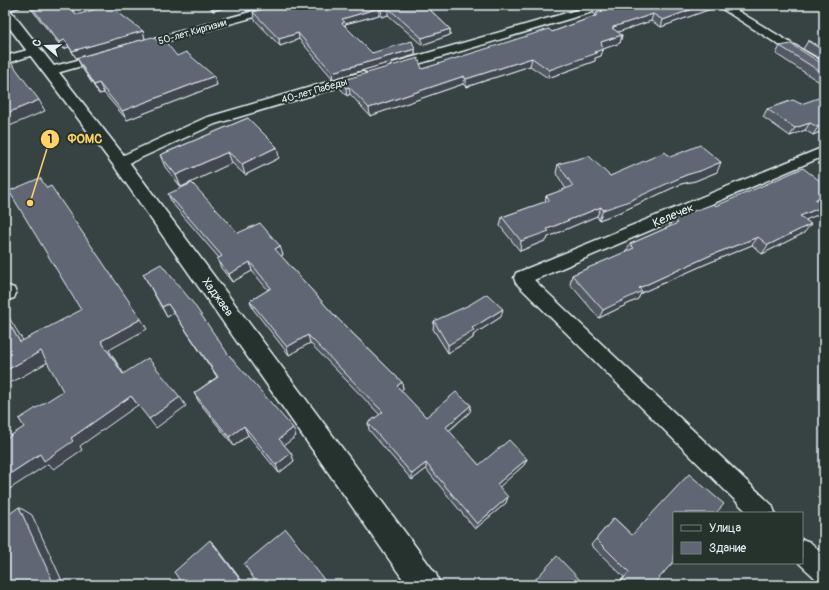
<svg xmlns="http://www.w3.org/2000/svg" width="829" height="590" font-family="Pangolin,sans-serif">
<rect width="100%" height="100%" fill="#374242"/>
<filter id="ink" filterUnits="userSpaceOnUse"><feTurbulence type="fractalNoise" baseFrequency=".025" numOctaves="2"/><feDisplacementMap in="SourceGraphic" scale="8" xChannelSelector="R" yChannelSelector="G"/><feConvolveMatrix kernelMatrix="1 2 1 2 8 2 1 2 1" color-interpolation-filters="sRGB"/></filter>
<g filter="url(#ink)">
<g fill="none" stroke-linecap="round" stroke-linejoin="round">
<!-- minor casing -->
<g stroke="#e8f1f8" stroke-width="3">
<g id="minor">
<path d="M5,5h15l-1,2 -14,4z"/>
<path d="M275,5h17l-1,2 -152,42h-8l-2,-2 2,-2z"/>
<path d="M594,5h16l-1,2 -208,62h-8l-2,-3 2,-3z"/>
<path d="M716,5h12l96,58v9l-4,-1z"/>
<path d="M35,48l4,1 2,2 -2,2 -34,11v-8z"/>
<path d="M102,54l4,1 2,2 -2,2 -56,16 -4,-1 -2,-3 2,-3z"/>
<path d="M362,72l4,1 2,3 -2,3 -151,45 -90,41 -5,2 -5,-2 -2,-3 2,-3 90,-41z"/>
<path d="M824,147v9l-290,124 238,225 3,8h-27l-232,-230 -2,-5 2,-5z"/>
<path d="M8,286l6,2 2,5 -2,5 -9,3v-14z"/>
<path d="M802,539l8,3 14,13v28l-8,-4 -17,-16h3z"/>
</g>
</g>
<!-- tertiary casing -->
<g stroke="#e8f1f8" stroke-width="3">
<path id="tertiary" d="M5,9l5,1 116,148 310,416 4,11h-33l-293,-419 -109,-144z"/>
</g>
<!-- minor -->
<use href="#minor" fill="#26332d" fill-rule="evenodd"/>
<!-- tertiary -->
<use href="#tertiary" fill="#26332d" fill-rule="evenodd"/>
</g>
<!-- wall -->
<g fill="#535863" stroke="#e8f1f8">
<path d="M28,5h40l8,9 67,17 2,8 -69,19 -7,-11 -6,2z"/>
<path d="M208,5h26l-21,6z"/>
<path d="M241,5h28l-22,6z"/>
<path d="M425,5l25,24v6l-28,10 -34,-30 -6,2 -3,-2 -34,9v2l27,27 43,-4v6l-82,24 -34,-40 -19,7 -26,-27 -1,-7z"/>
<path d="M595,6l121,1 -55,20 -10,-6 -34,11 5,3 -2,8 -17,6 -2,7 -6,2v3l-47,17 -18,-12 -64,21 -3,-3 -93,32 -20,-22 -3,2 -7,-8v-7l82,-12 130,-37 43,-16 1,-1 -3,-2z"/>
<path d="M808,41l16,8v12l-21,-12z"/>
<path d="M780,46l44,19v20l-48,-31z"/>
<path d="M177,56l37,20 3,9 -90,35 -23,-27 -5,1 -17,-26 -5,-10z"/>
<path d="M801,104l23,26 -11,5 -8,-5 -15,6 -27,-19 4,-8z"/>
<path d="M248,118l31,40 -34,17 -13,-12 -51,24 -16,-20 -5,-12z"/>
<path d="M670,157l47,15 -22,9 -14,3 -58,27 -24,9 -2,-4 -49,21 -1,3 -27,11 -20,-25 2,-9 43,-15 1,-6 20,-7 -10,-16 2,-9 52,12z"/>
<path d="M168,194l70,39 45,22 -2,1 53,59 68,67 1,7 -2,2 25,26 44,-5 -21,19 30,34 48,-6 -3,6 -25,22 7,16 -31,26 -49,-60 -14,11 -43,-50 -1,-7 12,-8 -70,-72 -21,12 -36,-46 -3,-8 18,-11 -16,-19 -20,11 -11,-14 -4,-9 2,-1 -47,-55z"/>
<path d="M820,203l-3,12 -12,5 -1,13 -42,21 -10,-9 -46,19 -65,29 -3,6 -39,19 -29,-34 2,-9 54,-23 4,-8 39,-17 4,-9 43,-12z"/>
<path d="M143,274l85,80 68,82 -12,9 7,8 3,8 -15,12 -31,-38 -14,11 -35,-44 -5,-9 23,-16 -43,-64 -7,4z"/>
<path d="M501,317l-28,18v3l-25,15 -15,-24 1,-8z"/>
<path d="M674,513v49l-3,2 -18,21h-36l7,-8 -33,-32 23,-27 18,17z"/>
</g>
<!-- shaded-wall -->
<g fill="#434750" stroke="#e8f1f8">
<path d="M212,5h22l-21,6z"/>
<path d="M245,5h24l-22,6z"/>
<path d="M582,5h7l-7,2z"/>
<path d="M703,5h13v2l-55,20 2,-7z"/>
<path d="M379,8v7l-34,9 1,4 -4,1v-10z"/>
<path d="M388,8v7l-6,2 -1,-7z"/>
<path d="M653,14l-2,7 -39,13v-6l1,-1z"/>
<path d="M450,29v6l-28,10v-7z"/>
<path d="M143,31l2,8 -69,19 -4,-7z"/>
<path d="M298,33l1,6 -19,7 -1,-7z"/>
<path d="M622,35l-2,8 -17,6 -2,7 -6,2v3l-47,17 1,-8 46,-18 6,-10z"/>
<path d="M65,40l4,7 -6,2 -4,-7z"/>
<path d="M415,49v6l-82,24 -1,-7z"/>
<path d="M532,58l-2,8 -64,21v-8z"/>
<path d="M214,76l3,9 -90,35 -5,-9z"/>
<path d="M464,76l-1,8 -93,32 -1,-8z"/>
<path d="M99,83l5,10 -5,1 -5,-9z"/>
<path d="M349,87l1,7 -3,2 -1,-8z"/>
<path d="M39,100l6,11 -40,17v-14z"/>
<path d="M810,123l-5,7 -15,6 5,-8z"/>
<path d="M824,125v5l-11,5 5,-8z"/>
<path d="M277,147l2,11 -34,17 -3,-11z"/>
<path d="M228,152l4,11 -51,24 -5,-12z"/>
<path d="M721,162l-4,10 -22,9 -14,3 -58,27 -24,9 4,-10 83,-35z"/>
<path d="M824,195v6l-16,7 7,-8z"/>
<path d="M824,206l-7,9 -23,10 6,-9z"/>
<path d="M601,207l-4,9 -49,21 -1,3 -27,11 1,-10 26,-12z"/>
<path d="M811,224l-7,9 -42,21 6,-9z"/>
<path d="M758,237l-6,8 -46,19 -65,29 -3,6 -39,19 4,-8 36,-22 72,-33z"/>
<path d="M280,246l3,9 -5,3 -3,-9z"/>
<path d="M250,262l2,9 -20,11 -3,-8z"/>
<path d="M168,304l6,9 -7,4 -5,-10z"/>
<path d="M503,309l-2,8 -28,18v3l-25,15v-8l24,-17z"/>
<path d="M5,311l25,41 -10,-10 -15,-25z"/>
<path d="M141,319l6,10 -38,21 21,34 -7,-10 -22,-33z"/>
<path d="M308,335l2,8 -21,12 -2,-8z"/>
<path d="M41,351l9,10 -45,25v-15z"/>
<path d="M402,382l1,7 -6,5v-8z"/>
<path d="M131,396l7,9 -58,41 2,4 -28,19 -6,-5 -43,28v-15l35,-23 31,-16z"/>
<path d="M180,397l6,9 -30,22 -7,-9z"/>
<path d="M471,405l-1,7 -25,22 1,-7z"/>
<path d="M244,426l4,9 -14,11 -5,-9z"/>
<path d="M293,428l3,8 -14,11 -3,-8z"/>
<path d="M291,453l3,8 -15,12 -3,-8z"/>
<path d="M527,459l-3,6 -29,26 2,-7z"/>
<path d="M426,463v6l-14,11v-6z"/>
<path d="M508,497l-2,6 -31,26 2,-5z"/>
<path d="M19,507l13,8 32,70h-15z"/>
<path d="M210,540l5,5 30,40h-1z"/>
</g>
<!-- building -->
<g fill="#606673" stroke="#e8f1f8">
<path d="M30,5h38l8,9h4l28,-9 35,26 -71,20 -7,-11 -6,2z"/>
<path d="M279,5h146l25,24 -28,9 -34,-30 -7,2 -2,-2 -37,11 3,3 -3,1 30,30 40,-12 3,8 -83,23 -34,-39 -19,6 -26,-27z"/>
<path d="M598,5h105l-40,15 -10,-6 -40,13 1,1h-2l10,7 -21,7 2,7 -8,3 2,1 -48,17 -17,-12 -66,21 -2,-3 -95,32 -20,-21 -3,1 -6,-7 78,-23 4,11 127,-40 3,3 46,-17 -2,-2 7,-2 -8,-5z"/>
<path d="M152,37l6,4 6,-1 13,16 9,-4 28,24 -92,35 -23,-28 -5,2 -17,-27z"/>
<path d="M808,41h2l14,8v2z"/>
<path d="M791,44l33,21v9l-44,-28z"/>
<path d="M5,54l34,46 -34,14z"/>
<path d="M824,96v29l-6,2 -8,-4 -15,5 -28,-19 26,-9 8,4z"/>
<path d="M248,118l29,29 -35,17 -14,-12 -52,23 -16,-20z"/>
<path d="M700,145l21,17 -21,9 -14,4 -59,27 -24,8 -2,-3 -54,22 2,2 -28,10 -19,-24 48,-17 -4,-4 27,-10 -15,-22 31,-8 21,20 55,-24 5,5z"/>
<path d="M803,168l21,16v11l-9,5 9,6 -24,10 11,8 -43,21 -10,-8 -47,18 -72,33 3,3 -39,19 -31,-35 62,-27 -4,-4 48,-21 -5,-5 41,-14 2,2z"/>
<path d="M40,178l7,10 4,-2 90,133 -40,22 22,33 25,-16 32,39 -31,22 -18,-23 -60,42 2,3 -29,20 -4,-7 -35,23v-38l19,-12 -5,-8 44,-28 -22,-40 -36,20v-54l15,25 61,-32 -72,-119z"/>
<path d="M192,183l46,50 22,-10 20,23 -5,3 59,66 68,67 -5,4 29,31 30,-25 15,13 -25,22 33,38 30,-25 18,19 -30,25 11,13 -31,27 -51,-61 -14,11 -44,-51 15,-11 -75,-77 -21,12 -37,-46 21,-13 -21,-26 -21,12 -12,-15 5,-3 -54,-62z"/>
<path d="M161,264l32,39 35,51 65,74 -14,11 12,14 -15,12 -32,-39 -15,11 -35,-44 24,-16 -50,-73 -6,3 -19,-33z"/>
<path d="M487,294l16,15 -31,19 2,2 -26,15 -14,-24 35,-16z"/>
<path d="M689,474l35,30 -8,9h-42v48l-21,24h-35l11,-13 -33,-33 18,-21 18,17z"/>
<path d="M19,507l34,75 -4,3h-44v-68z"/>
<path d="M286,529l42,56h-70l-14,-21z"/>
<path d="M210,540l34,45h-61l-9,-13z"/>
<path d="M557,556l28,29h-55z"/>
</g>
</g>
<g text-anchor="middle" stroke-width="4" stroke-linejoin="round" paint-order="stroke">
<!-- far-street labels -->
<g font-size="10" fill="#e8f1f8" stroke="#26332d">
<text transform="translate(192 31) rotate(-16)" y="4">50-лет Киргизии</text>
<text transform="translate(314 90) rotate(-16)" y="4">40-лет Пабеды</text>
</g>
<!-- street labels -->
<g font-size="12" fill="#e8f1f8" stroke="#26332d">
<text transform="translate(673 215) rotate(-23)" y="4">Келечек</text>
<text transform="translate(218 297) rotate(54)" y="4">Хаджаев</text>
</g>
</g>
<!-- callouts -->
<path fill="none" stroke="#ffd166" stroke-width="1.5" d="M30 203L50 139"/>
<g fill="#ffd166" stroke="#26332d" stroke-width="1.5">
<circle cx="30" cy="203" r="4"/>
<circle cx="50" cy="139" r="10"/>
</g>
<g font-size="12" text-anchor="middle" font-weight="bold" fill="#111">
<text x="50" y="143">1</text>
</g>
<g font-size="13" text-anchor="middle" font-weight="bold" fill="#ffd166" stroke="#26332d" stroke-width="4" stroke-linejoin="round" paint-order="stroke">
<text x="85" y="143">ФОМС</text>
</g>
<!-- margin -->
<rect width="829" height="590" fill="none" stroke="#26332d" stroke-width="20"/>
<rect x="10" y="10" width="809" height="570" fill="none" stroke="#e8f1f8" stroke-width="1.5" filter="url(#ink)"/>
<!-- legend -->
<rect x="673" y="512" width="130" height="52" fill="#26332d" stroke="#747f7e"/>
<rect x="681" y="525" width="20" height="6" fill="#26332d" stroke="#747f7e"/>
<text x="709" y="532" font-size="12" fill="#e8f1f8">Улица</text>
<rect x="681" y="542" width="20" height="12" fill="#606673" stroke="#747f7e"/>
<text x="709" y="552" font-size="12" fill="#e8f1f8">Здание</text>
<!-- north arrow -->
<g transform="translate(46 46) rotate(289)" stroke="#26332d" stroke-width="3" paint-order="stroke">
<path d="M0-3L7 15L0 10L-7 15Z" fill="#e8f1f8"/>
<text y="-6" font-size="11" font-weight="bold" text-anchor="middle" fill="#e8f1f8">С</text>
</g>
</svg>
